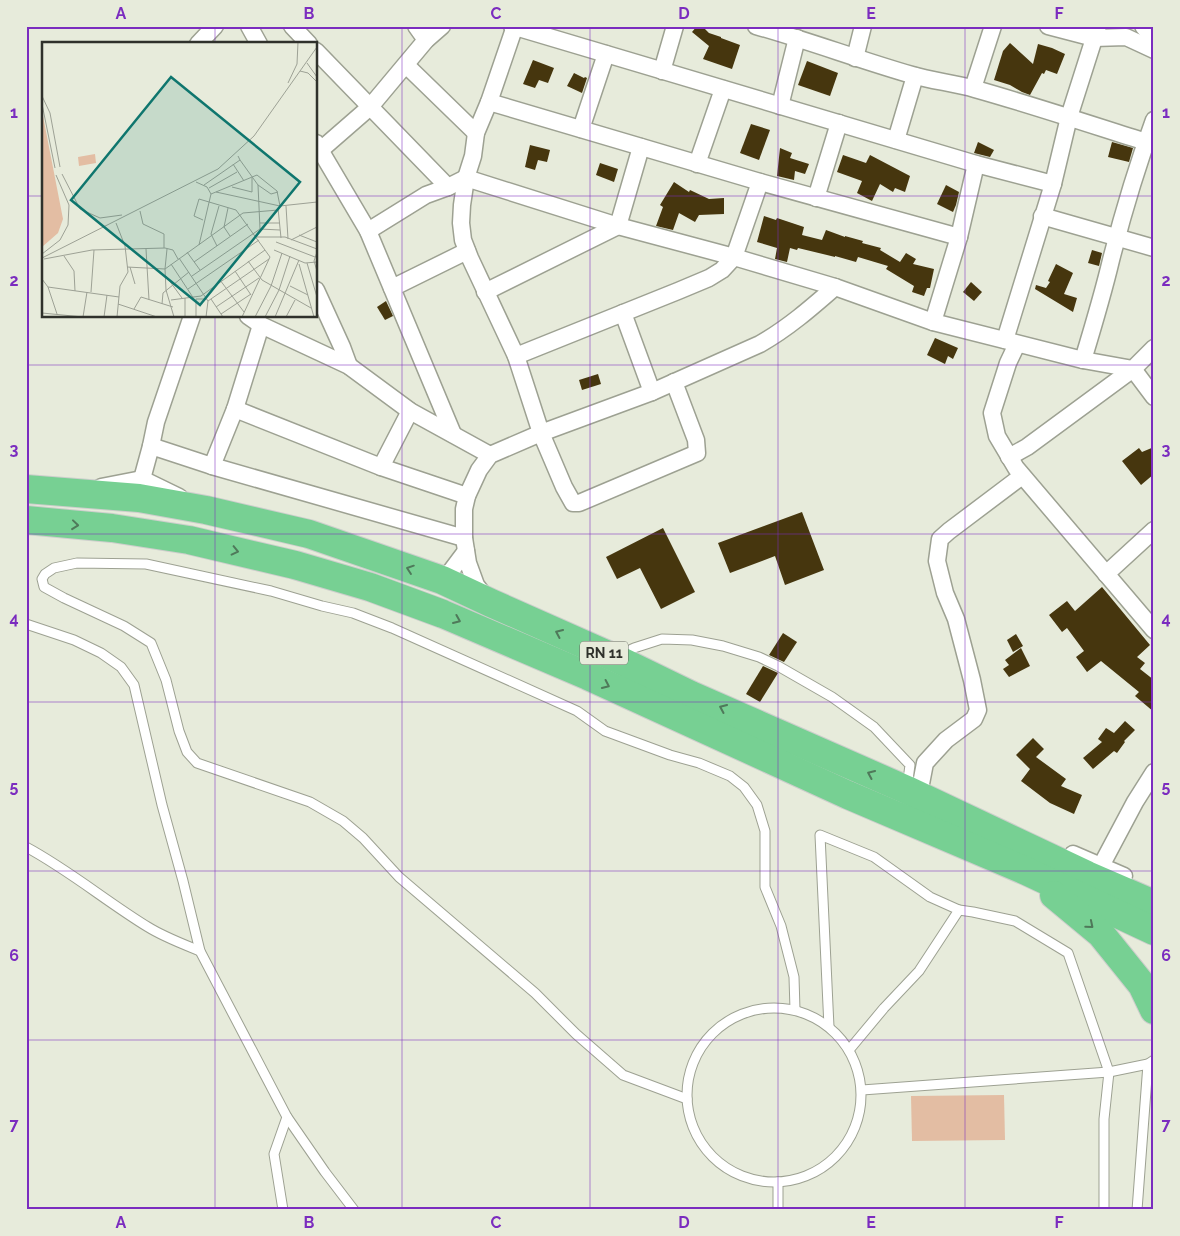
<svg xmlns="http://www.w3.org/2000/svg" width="1180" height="1236" font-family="Raleway,sans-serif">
<rect width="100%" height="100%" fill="#e7ebdb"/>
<!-- green -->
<path fill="#e3bda3" d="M1004,1095l1,45 -93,1 -1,-45z"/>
<!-- building -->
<g fill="#46360e">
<path d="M697,26h5l7,7 12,4v1l19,7 -8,24 -29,-10 6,-13 -17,-14z"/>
<path d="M1010,43l23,21 5,-20 14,4 13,6 -8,20 -11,-4 -2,4 -2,-1 -12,22 -8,-3 -12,-7 -16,-5 9,-29z"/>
<path d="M533,60l21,8 -6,15 -9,-3 -4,8 -12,-4z"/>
<path d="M807,61l31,12 -8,23 -32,-11z"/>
<path d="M574,73l10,5 1,-1 2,1 -5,15 -15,-7z"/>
<path d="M751,124l19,6 -11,30 -19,-7z"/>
<path d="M978,142l16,8 -4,7 -16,-4z"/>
<path d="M1112,142l21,6 -4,14 -21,-5z"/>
<path d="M530,145l20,5 -3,12 -9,-2 -3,10 -10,-3z"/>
<path d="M780,148l12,5 -2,5 19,6 -4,10 -10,-3 -1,9 -17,-4z"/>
<path d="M843,155l23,8 4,-8 40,21 -5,16 -10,-4 -2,4 -13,-8 -8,17 -15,-8 5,-12 -25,-9z"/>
<path d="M600,163l18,6 -4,13 -18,-7z"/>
<path d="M674,182l15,10 1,-2 19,9 15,-1v16l-25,1 -4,7 -16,-9 -6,17 -17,-4 7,-19 -3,-2z"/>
<path d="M946,185l13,7 -3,13 -3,7 -16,-8z"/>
<path d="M764,216l12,4 1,-2 27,9 -2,8 20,5 4,-10 19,7v-1l18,5 -1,2 19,5 -1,2 20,12 6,-9 10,6 -3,5 21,5 -4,19h-3l-3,8 -12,-4 2,-6 -28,-17 2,-3 -30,-9 -2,5 -21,-6v1l-8,-2 -29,-7 -1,2 -7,-2 -3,14 -12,-3 2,-11 -20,-6z"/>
<path d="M1092,250l10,3 -3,13 -11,-3z"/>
<path d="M1056,264l17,9 -9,21 13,4 -4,14 -38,-23 1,-4 10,3 4,-6 -2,-1z"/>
<path d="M971,282l11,10 -8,9 -11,-9z"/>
<path d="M386,301l7,15 -8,4 -8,-13z"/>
<path d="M935,338l23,10 -5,11 -5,-3 -3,8 -18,-9z"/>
<path d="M598,374l3,10 -19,6 -3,-10z"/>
<path d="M1154,447v27l-13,11 -19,-24 17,-13 3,4z"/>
<path d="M802,512l22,58 -39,15 -10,-29 -45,17 -12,-30z"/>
<path d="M663,528l32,64 -34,17 -21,-41 -23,11 -11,-22z"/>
<path d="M1102,587l48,58 -13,12 8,6 -5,6 14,11v32l-19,-16 4,-4 -38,-31 -14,11 -11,-15 8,-6 -17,-23 -5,4 -13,-17 18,-14 8,10z"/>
<path d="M783,633l14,9 -13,20 -15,-7z"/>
<path d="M1016,634l7,12 -10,6 -6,-12z"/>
<path d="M1021,648l9,18 -21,11 -6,-8 6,-4 -4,-5z"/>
<path d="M763,666l15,7 -18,29 -14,-8z"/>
<path d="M1125,721l10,9 -11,11 1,1 -8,11 -3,-2 -21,18 -10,-11 19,-16 -4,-3 8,-11 8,5z"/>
<path d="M1033,738l11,11 -8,8 30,22 -5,7 21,9 -8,19 -24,-11 -29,-22 9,-12 -14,-14z"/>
</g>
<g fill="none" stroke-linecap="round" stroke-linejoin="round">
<!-- service casing -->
<g stroke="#9da192" stroke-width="11">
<g id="service">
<path d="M26,624l48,16 27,13 20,14 13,18 28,120 21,76 17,70 87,166 38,55 29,38"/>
<path d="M621,654l13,-6 28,-9 30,1 31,6 36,11 19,9 54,31 42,30 36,38 -3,22"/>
<path d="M26,847c43,23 81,55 122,80 16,10 35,17 52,24"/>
<path d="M959,910l14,2 42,9 53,32 41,119 -5,47v91"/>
<circle cx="774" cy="1095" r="87"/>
<path d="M829,1027l-9,-192 54,22 56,40 29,13 -40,61 -35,37 -35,42"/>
<path d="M862,1090l247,-18 39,-8 6,-4"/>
<path d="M687,1099l-64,-24 -47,-41 -41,-41 -136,-116 -36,-39 -20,-17 -33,-19 -113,-39 -10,-11 -8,-21 -13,-51 -15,-37 -27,-17 -60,-28 -20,-11 -2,-8 3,-5 9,-6 23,-5 69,1 125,27 51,15 31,7 39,15 185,83 28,20 65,24 29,8 31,13 14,11 13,18 8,26v56l16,39 13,51 1,33"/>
<path d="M283,1210l-9,-56 13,-37"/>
<path d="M778,1210v-28"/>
<path d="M1137,1210l11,-146"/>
</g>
</g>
<!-- minor casing -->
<g stroke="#9da192" stroke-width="19">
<g id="minor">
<path d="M249,26l10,18"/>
<path d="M292,26l17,18"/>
<path d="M416,26l10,14"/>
<path d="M512,26l464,138 77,20"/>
<path d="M515,26l-26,76 -13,31 -3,23 -7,22 -4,27 -1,18 2,17 7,18 46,98 25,77 23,54 9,16h6l118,-50 -1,-13 -22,-58"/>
<path d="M756,26c53,15 104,34 156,49 21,6 42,8 63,14 57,16 114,35 171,53"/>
<path d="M1048,26l46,12 32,-1 28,13"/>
<path d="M1143,26l11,14"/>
<path d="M198,44l17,-18"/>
<path d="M316,51l132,136 18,-9 152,48 116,31 101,30 98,35 150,38 50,9 21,-21"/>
<path d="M855,58l8,-32"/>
<path d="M406,65l70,68"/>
<path d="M662,71l13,-45"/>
<path d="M973,88l20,-62"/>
<path d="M489,102l271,80 199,55"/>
<path d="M780,106l17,-68"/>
<path d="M581,129l25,-75"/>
<path d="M896,140l19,-64"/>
<path d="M316,143l52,88 85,203"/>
<path d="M316,154l54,-47 56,-67 16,-14"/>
<path d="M697,164l26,-75"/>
<path d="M816,198l23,-75"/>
<path d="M1042,216l112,32"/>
<path d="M368,231l58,-36 22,-8"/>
<path d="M392,288l75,-37"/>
<path d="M316,290l26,57 7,19"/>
<path d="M485,292l133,-66 23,-79"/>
<path d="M623,313l29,79"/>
<path d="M248,316l13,9 88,41 61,45 80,44"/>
<path d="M933,322l26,-85 17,-73"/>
<path d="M1005,340l48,-156 16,-67 29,-91"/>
<path d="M1017,344l-9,19 -16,50 5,23 19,32 138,162"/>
<path d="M516,356l162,-65 31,-13 13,-8 12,-13 26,-75"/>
<path d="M1083,360c10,-33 20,-66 28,-100 12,-47 26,-94 43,-140"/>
<path d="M235,409l146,58 86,29"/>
<path d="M151,446l5,-24 36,-106"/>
<path d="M1009,457l18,-10 106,-78 21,28"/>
<path d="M212,466l23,-57 26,-84"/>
<path d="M381,467l29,-56"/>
<path d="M142,479l9,-33 61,20 252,72"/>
<path d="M101,487l41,-8 37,18"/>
<path d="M1106,574l48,-44"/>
<path d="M442,580l9,-9 15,-20"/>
<path d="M485,597l-9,-12 -8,-22 -4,-25v-29l3,-13 12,-26 11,-15 51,-22 111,-41 108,-48c28,-16 51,-36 75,-57"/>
<path d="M920,789l5,-26 21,-23 28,-21 4,-9 -6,-30 -16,-61 -11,-26 -8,-32 3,-22 9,-8 73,-55"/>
<path d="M1073,854l51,22"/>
<path d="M1101,866l34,-64 19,-30"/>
</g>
</g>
<!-- trunk casing -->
<g stroke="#cdcecc" stroke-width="30">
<g id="trunk">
<path d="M26,489l113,9 67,12 103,24 133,46 49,23 124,55 76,37 216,95 180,85 67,29"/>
<path d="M26,520l86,8 77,12 106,25 75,22 73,27 145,62 260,119 178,76 128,60"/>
<path d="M1054,895l47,39 41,51 12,25"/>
</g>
</g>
<!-- service -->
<use href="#service" stroke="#fff" stroke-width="9"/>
<!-- minor -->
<use href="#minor" stroke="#fff" stroke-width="16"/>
<!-- trunk -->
<use href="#trunk" stroke="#77d093" stroke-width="28"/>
</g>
<!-- one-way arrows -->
<defs><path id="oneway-chevron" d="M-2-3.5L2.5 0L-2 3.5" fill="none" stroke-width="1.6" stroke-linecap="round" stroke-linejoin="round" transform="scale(1.25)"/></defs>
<g stroke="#4f795a">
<use href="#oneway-chevron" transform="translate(75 525) rotate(6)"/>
<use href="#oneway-chevron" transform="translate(235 551) rotate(13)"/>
<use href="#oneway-chevron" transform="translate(410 569) rotate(-161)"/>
<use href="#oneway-chevron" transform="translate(457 620) rotate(23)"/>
<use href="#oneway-chevron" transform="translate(559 633) rotate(-156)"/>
<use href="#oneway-chevron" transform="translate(606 685) rotate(25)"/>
<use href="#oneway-chevron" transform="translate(723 708) rotate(-156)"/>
<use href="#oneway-chevron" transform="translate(871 774) rotate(-156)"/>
<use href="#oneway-chevron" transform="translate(1090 925) rotate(40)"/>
</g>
<!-- grid -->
<path fill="none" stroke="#7b2cbf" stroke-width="1" stroke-opacity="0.55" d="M215,26v18M402,26v1184M590,26v1184M778,26v1184M965,26v1184M26,196h18M316,196h838M215,316v894M26,365h1128M26,534h1128M26,702h1128M26,871h1128M26,1040h1128"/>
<g text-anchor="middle" stroke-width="5" stroke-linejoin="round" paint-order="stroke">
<!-- shield labels -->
<rect fill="#e7ebdb" stroke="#666960" stroke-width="1" x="580" y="641.5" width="48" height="23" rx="4"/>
<g font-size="14" font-weight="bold" fill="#2f312b">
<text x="604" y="658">RN 11</text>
</g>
</g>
<!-- overview -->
<g transform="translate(42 42)">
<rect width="275" height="275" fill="#e7ebdb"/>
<path d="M0,69l21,108 -5,14 -16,14zM53,112l1,9 -17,3 -1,-9z" fill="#e3bda3"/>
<path fill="none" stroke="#9da195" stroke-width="1" d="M265,21l10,14M258,29l8,2 9,9M246,41l9,-19 1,-22M0,54l8,17 10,54M0,62l13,64M198,118l18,25 13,9 7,-2M191,122l11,17M20,132l18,35 20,9 22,-3M154,140l11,5 4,7 -12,51M162,143l36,-25 -2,-4M216,143l2,44M190,145l20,5v-14M167,146l28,-16M174,150l64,14 37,-4M169,152l46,-19 20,16 3,15M244,164l2,33M186,166l-4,19 6,9M236,166l3,30M98,169l3,13 21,10v14M161,178l-9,-4 5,-17 37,11 34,47 -28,60M74,181l9,23 3,26 -8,14 -3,31M218,181h20M257,193l18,7M215,195h28l32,12M249,198l26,-13M234,200l39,15M175,204l-6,-12 8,-28M104,207l3,51M232,208l31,13 12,-1M145,210l13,18M275,210l-3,9 3,10M0,212l18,-14 8,-15 1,-20 -13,-30M22,214l10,15 1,20M0,216l176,-89 36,-33 63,-89M137,216l29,43M2,217l48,-9 73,-2 8,2 5,9M206,219l14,19 49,28M152,220l54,-38M265,221l10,34M129,222l23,35M257,222l15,53M85,225l38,2 2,-20M88,225l5,17M193,229l16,24M124,234l16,22M150,234l68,-47 20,1M0,237l6,8 9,27M178,238l24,32M248,244l18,9M6,245l71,10M146,247l71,-49M49,250l3,-42M169,257l12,18M129,258l30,-4 64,-46M76,262l39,13M120,262l1,-11 26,-21M174,265l43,-29M92,267l7,-12 32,10M0,271l41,4M179,272l30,-20M41,275l4,-25M62,275l3,-22M132,275l-8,-27 -1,-21 78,-56 35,-3M143,275v-19M154,275v-18h11M164,275l2,-16 61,-42M213,275l16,-31 11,-33M223,275l14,-27 11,-34M233,275l24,-57M244,275l9,-17"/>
<path fill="#0f766e" fill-opacity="0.15" stroke="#0f766e" stroke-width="2.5" d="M129,35l129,105 -100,123 -129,-105z"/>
<rect width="275" height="275" fill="none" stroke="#2f312b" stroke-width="2.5"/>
</g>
<!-- border -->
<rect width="1180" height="1236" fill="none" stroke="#e7ebdb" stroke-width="55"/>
<rect x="28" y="28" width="1124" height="1180" fill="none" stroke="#7b2cbf" stroke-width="2"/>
<g font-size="16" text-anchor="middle" font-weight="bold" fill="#7b2cbf">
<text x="121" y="19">A</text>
<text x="309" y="19">B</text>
<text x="496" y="19">C</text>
<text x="684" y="19">D</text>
<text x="871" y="19">E</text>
<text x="1059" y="19">F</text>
<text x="14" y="118">1</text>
<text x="1166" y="118">1</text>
<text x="14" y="286">2</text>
<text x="1166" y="286">2</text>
<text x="14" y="455">3</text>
<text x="1166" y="455">3</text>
<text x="14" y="624">4</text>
<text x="1166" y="624">4</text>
<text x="14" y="792">5</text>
<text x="1166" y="792">5</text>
<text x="14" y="961">6</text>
<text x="1166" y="961">6</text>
<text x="14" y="1130">7</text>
<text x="1166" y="1130">7</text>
<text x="121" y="1228">A</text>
<text x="309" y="1228">B</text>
<text x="496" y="1228">C</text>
<text x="684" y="1228">D</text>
<text x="871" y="1228">E</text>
<text x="1059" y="1228">F</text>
</g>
</svg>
